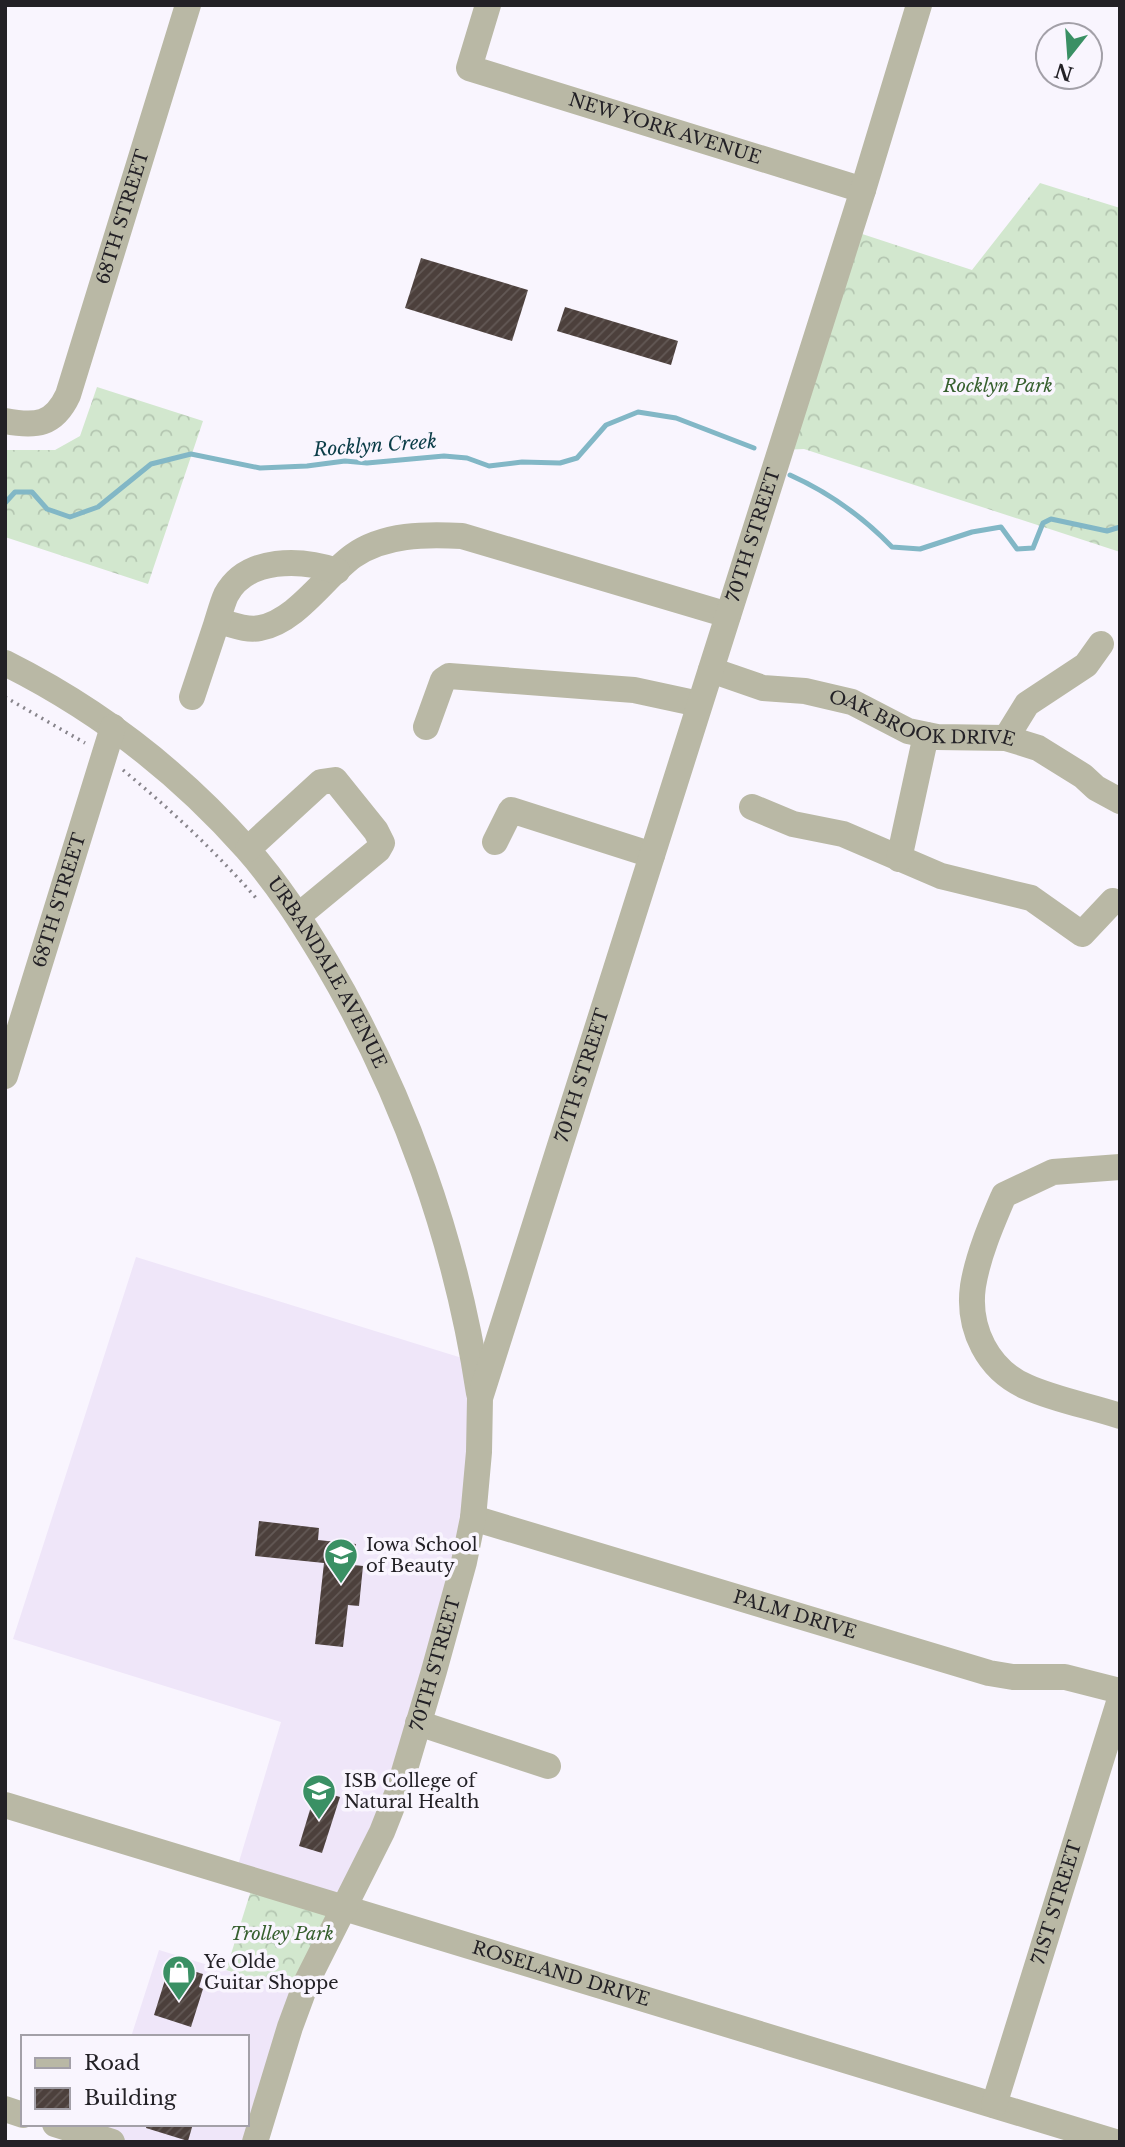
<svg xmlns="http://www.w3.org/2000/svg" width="1125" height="2147" font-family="'Libre Baskerville',serif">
<defs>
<pattern id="forest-crowns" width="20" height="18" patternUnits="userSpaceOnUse" patternTransform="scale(1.75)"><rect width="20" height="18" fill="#d2e7ce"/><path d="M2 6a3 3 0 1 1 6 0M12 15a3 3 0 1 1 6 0" fill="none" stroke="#b4c6b1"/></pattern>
<pattern id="building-hatch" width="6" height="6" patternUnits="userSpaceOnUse" patternTransform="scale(1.75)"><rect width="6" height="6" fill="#4c403c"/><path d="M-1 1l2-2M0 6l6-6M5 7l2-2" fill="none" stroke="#635956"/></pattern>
</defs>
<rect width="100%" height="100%" fill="#f9f5fe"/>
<!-- built -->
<g fill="#efe6f9">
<path d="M136,1257l339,105 -11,200 -120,346 -109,-33 46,-153 -268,-83z"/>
<path d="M159,1950l143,44 -47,148h-143l-14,-4 5,-14h144v-87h-116z"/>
</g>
<!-- forest -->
<g fill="url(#forest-crowns)">
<path d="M1040,183l80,25v344l-316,-103 -24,1 70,-220 122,40z"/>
<path d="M97,387l106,34 -55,163 -143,-47v-87h50l25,-14z"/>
<path d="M254,1881l90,27 -42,86 -76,-24z"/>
</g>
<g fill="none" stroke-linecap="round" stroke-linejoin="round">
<!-- stream -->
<g stroke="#82b7c6" stroke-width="5">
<path d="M790,475c38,17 73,42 102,72l28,2 52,-17 29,-5 16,22 16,-1 10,-25 8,-4 56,12 13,-4"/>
<path d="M5,503l10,-11h17l15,17 23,8 28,-10 53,-43 40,-10 69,14 47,-2 38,-5 22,2 77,-7 23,2 22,8 33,-4 38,1 17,-5 29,-33 32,-13 38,6 78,30"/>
</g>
</g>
<!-- building -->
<g fill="url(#building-hatch)">
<path d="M421,258l107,32 -16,51 -107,-33z"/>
<path d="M565,307l113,34 -7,24 -114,-34z"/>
<path d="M259,1521l60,7 -1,12 38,4 -2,21 9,1 -4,40 -11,-1 -5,42 -28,-3 9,-81 -69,-7z"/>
<path d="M316,1790l24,7 -18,56 -23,-7z"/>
<path d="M170,1964l33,10 -4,13 4,2 -12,38 -37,-12z"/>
<path d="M147,2124h46l-5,17 -42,-13z"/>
</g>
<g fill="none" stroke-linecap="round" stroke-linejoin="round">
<!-- path -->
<g stroke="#87848b" stroke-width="3.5" stroke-dasharray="2 5" stroke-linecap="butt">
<path d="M5,697l80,46"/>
<path d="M123,770c47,39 92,81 133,128"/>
</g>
<!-- minor -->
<g stroke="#b9b8a5" stroke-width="26">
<path id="s1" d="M488,5l-19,63 394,122"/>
<path id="s2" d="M5,421c31,6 49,4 63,-26l120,-390"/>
<path d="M218,621c13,3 28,10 42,7 37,-7 64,-51 93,-72 31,-22 73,-22 109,-20l266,79"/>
<path id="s3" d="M5,663c92,46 174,109 242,186 31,35 55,73 79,113 78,132 130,279 153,431"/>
<path id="s4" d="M711,670l52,18 42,3 47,11 56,29 29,6 69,1 32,10 45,28 13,12 24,13"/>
<path d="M192,697c8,-24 16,-48 24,-72 3,-9 6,-21 10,-30 21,-39 76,-36 111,-24"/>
<path d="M426,727l17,-47 6,-4 185,14 65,14"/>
<path d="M1006,738l21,-34 59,-39 15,-21"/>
<path d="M752,807l41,17 50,10 98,42 90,22 51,36 31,-33"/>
<path d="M495,842l16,-32 141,45"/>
<path d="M248,849l73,-67 14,-2 41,51 6,12 -4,7 -80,66"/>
<path d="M899,859l27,-124"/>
<path id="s5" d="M5,1076l108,-349"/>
<path d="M1120,1167l-67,5 -49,23c-12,28 -26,60 -31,91 -6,43 15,84 54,101 29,13 63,19 93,29"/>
<path id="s6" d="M473,1518l516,155 24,4h52l55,14"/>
<path d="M418,1723l130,43"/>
<path id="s7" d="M5,1805l1110,337"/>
<path id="s8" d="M994,2105l126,-406"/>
<path d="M5,2109l18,6"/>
<path d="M55,2124l57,18"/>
<path id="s9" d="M255,2142l35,-115 17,-46 75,-149 17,-43 35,-118 30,-109 9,-44 6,-66 1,-54 383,-1208 56,-185"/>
</g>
</g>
<!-- icons -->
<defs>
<g id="school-pin" transform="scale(1.75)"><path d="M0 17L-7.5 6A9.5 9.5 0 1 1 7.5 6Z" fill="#3a9064" stroke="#f9f5fe"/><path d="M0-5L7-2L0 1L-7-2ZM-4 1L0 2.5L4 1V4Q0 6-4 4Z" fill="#fff"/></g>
<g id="shop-pin" transform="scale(1.75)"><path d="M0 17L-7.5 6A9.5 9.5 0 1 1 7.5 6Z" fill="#3a9064" stroke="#f9f5fe"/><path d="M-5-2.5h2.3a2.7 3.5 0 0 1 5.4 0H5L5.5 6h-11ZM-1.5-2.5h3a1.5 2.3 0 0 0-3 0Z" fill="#fff"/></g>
</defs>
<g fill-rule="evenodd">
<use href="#school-pin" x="341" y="1555"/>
<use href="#school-pin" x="319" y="1791"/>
<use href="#shop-pin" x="179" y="1972"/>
</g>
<g text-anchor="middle" stroke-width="7" stroke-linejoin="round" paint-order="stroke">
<!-- street labels -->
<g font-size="18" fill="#232126" stroke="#f9f5fe">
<text dy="6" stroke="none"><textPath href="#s1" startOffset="271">NEW YORK AVENUE</textPath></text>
<text dy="6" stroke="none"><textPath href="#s2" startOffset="262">68TH STREET</textPath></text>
<text dy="6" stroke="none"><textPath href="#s9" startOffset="1689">70TH STREET</textPath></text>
<text dy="6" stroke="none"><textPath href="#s4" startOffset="219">OAK BROOK DRIVE</textPath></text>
<text dy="6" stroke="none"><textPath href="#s5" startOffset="184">68TH STREET</textPath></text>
<text dy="6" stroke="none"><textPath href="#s3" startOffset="455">URBANDALE AVENUE</textPath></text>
<text dy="6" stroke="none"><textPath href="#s9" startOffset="1122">70TH STREET</textPath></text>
<text dy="6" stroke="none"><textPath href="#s6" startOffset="336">PALM DRIVE</textPath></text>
<text dy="6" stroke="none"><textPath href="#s9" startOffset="513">70TH STREET</textPath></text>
<text dy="6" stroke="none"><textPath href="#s8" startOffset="212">71ST STREET</textPath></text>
<text dy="6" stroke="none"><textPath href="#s7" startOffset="581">ROSELAND DRIVE</textPath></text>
</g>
<!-- park labels -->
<g font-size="18" font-style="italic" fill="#37602f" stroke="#f9f5fe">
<text x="998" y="392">Rocklyn Park</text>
<text x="282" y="1940">Trolley Park</text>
</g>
<!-- poi labels -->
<g font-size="18" fill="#232126" stroke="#f9f5fe" text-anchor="start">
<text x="366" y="1551">Iowa School<tspan x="366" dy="21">of Beauty</tspan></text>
<text x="344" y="1787">ISB College of<tspan x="344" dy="21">Natural Health</tspan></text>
<text x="204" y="1968">Ye Olde<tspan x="204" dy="21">Guitar Shoppe</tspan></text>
</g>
<!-- water labels -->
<g font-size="19" font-style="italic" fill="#0a3c47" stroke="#f9f5fe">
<text transform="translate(375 445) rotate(-4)" y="7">Rocklyn Creek</text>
</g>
</g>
<!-- border -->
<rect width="1125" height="2147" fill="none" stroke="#232126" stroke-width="14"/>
<!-- legend -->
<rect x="21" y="2035" width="228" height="91" fill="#f9f5fe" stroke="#a3a0a8" stroke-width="2"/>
<rect x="35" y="2058" width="35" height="10" fill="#b9b8a5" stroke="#a3a0a8" stroke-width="2"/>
<text x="84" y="2070" font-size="21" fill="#232126">Road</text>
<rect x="35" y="2088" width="35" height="21" fill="url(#building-hatch)" stroke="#a3a0a8" stroke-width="2"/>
<text x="84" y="2105" font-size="21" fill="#232126">Building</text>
<!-- north arrow -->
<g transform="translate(1069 56) rotate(197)"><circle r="33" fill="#f9f5fe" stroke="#a3a0a8" stroke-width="2"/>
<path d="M0-5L12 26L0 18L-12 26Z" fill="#3a9064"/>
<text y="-10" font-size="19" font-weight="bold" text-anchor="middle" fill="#232126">N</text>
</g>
</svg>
